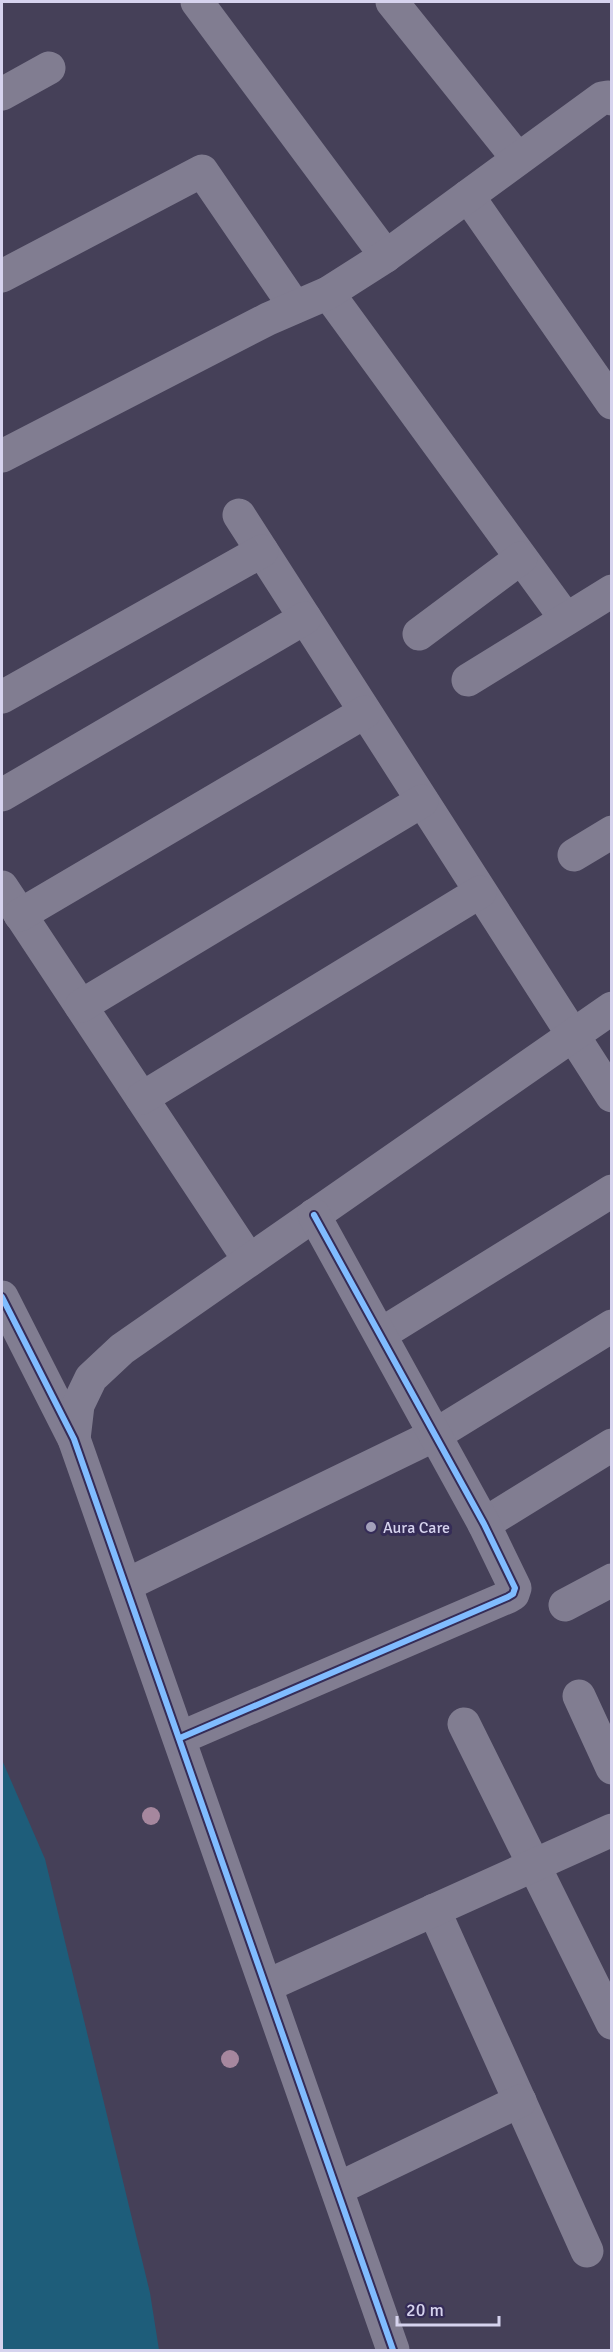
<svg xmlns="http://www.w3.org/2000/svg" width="613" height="2352" font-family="Signika,sans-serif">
<rect width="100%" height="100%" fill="#454058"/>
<!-- water -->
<path fill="#1e5d7a" d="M2,1760l43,99 105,434 9,57h-157z"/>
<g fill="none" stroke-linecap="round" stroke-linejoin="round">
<!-- minor -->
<g stroke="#817d91" stroke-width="33">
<path d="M197,2l189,254"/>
<path d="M392,2l126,157"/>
<path d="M2,94l47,-26"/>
<path d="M468,196l144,207"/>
<path d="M2,276l200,-105 93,136"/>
<path d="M328,293l238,326"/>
<path d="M2,456l266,-137 60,-26 58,-37 216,-158 6,-1 4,2"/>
<path d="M239,515l373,581"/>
<path d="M419,634l102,-76"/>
<path d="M468,680l144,-89"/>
<path d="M2,697l260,-146"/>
<path d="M2,795l303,-177"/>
<path d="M574,855l38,-23"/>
<path d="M2,887l247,373"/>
<path d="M20,915l345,-203"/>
<path d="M81,1006l341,-205"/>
<path d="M142,1098l338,-206"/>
<path d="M2,1297l72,142 319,911"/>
<path d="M381,1334l231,-143"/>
<path d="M74,1439l4,-34 13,-27 31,-29 490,-341"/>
<path d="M484,1524l128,-79"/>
<path d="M126,1585l309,-150 177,-109"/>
<path d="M565,1605l47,-25"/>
<path d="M579,1696l33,72"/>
<path d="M464,1724l148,299"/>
<path d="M180,1738l328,-141 5,-3 2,-6 -31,-64 -170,-309"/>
<path d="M434,1910l153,341"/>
<path d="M266,1986l346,-156"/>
<path d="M337,2189l183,-88"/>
</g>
<!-- cycleway casing -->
<g stroke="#352c57" stroke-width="10">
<g id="cycleway">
<path d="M2,1297l72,142 319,911"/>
<path d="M180,1738l328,-141 5,-3 2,-6 -31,-64 -170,-309"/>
</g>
</g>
<!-- cycleway -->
<use href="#cycleway" stroke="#80bcff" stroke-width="6"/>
</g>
<!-- trees -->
<g fill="#a6879e">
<circle cx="151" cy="1816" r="9"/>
<circle cx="230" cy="2059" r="9"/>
</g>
<!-- markers -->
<circle fill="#a3a0ba" stroke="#352c57" stroke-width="2" cx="371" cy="1527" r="6"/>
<g text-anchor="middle" stroke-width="6" stroke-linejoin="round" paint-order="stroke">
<!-- poi labels -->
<g font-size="16" fill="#d6d3ee" stroke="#352c57" text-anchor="start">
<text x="383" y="1533">Aura Care</text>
</g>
</g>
<!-- border -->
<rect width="613" height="2352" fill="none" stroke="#d6d3ee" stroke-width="6"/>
<!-- scale -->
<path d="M397 2316v9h102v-9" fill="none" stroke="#d6d3ee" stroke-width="3"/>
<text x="406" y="2316" font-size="18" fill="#d6d3ee" stroke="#352c57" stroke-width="4.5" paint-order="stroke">20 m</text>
</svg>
